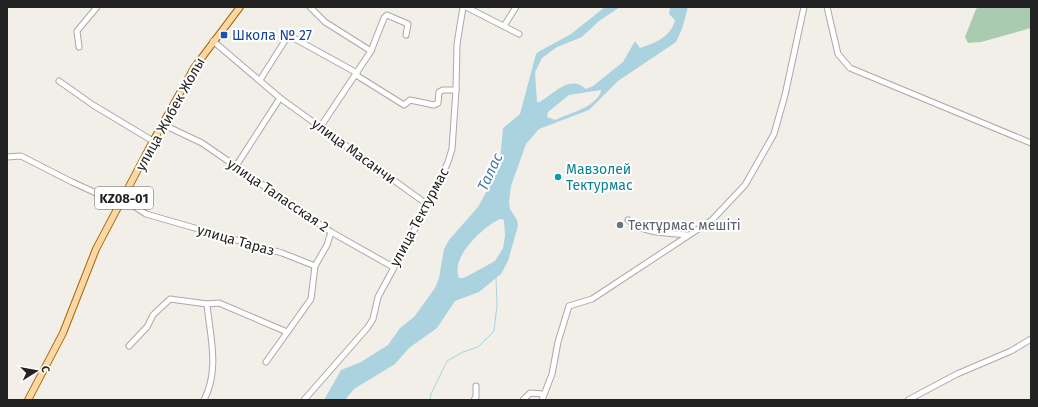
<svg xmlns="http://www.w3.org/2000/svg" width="1038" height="407" font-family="'Fira Sans',sans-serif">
<rect width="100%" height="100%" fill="#f2efe9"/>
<!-- cemetery -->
<path fill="#aacbaf" d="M980,7h51v21l-50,14 -13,1 -3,-6 11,-28z"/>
<!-- water -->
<path fill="#aad3df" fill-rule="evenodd" d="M605,7h15l-21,14 -17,16 -25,10 -15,11 -7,14 2,30h3c10,-6 24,-21 37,-18 3,0 6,3 9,5l7,-3 30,-24 12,-21 5,7c15,-5 31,-11 35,-28l-6,-6 1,-7h18l-6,22 -6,13 -58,39 -29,29 -50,19 -13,15 -15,42 -2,17 1,6 7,11 1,6 -10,35 -7,13 -22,18 -24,9 -18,27 -28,20 -14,16 -41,25 -9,11h-21l17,-30 20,-8 27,-17 12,-17 14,-11 21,-29 4,-10 5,-29 5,-9 29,-33 20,-36 2,-10 3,-33 17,-14 16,-60 4,-3 31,-17zM601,90c-2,16 -33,24 -46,30l-8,-3 1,-5 21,-17zM500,219l4,1 1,16 -2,12 -8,13 -31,17h-5c-9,-21 24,-51 41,-59z"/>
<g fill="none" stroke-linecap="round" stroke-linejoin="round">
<!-- stream -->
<path stroke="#aad3df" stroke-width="1" d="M430,400l1,-6 16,-33 16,-9 15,-5 16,-16 3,-26 -1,-26"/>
<!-- minor casing -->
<g stroke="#a9a9a9" stroke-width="7">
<g id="minor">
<path d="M310,7l15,15 46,29"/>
<path d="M466,7l53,27"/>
<path d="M827,7l11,47 12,14 181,75"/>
<path d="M504,26l12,-19"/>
<path d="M213,41l67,57 148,107"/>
<path d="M79,47l-2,-16 20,-24"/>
<path d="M356,75l48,30 6,-5 24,5 4,-2 1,-11 4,-2h13"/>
<path d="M260,80l26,-41 4,-3 67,37"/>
<path d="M59,81l34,24 60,36"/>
<path d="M162,124l40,19 129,89 62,35"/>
<path d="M321,126l50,-75 13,-33 3,-3 21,9 -2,11"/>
<path d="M7,157l14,-1 51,26 48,22"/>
<path d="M236,166l44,-68"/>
<path d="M123,199l23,15 136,39 33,13 12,-21 4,-13"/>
<path d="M628,220c15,14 40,13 59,15"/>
<path d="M129,346l18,-19 6,-12 17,-16 37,5"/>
<path d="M266,362l45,-63 4,-33"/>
<path d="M204,400c16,-31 6,-63 3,-96l12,-1 68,29"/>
<path d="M304,400l64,-73 5,-8 5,-22 50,-92 20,-43 4,-13 4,-59 1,-46 6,-37"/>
<path d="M474,400l2,-3v-11"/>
<path d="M523,400l7,-7 13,1"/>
<path d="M542,400l10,-26 6,-32 11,-36 23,-7 120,-79 33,-35 29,-51 11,-39 19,-88"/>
<path d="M908,400l49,-26 54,-23 20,-12"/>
</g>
</g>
<!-- major casing -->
<g stroke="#a06b00" stroke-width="8">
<path id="major" d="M28,400l35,-67 33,-84 57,-108 41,-73 46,-61"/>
</g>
<!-- minor -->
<use href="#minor" stroke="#fff" stroke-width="5"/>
<!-- major -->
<use href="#major" stroke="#fcd6a4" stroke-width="6"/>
</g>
<!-- markers -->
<rect fill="#1a4fb4" stroke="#fff" stroke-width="1.5" x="220" y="31" width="8" height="8" rx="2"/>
<circle fill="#0f9aa8" stroke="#fff" stroke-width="1.5" cx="558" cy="177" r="4"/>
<circle fill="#6b7280" stroke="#fff" stroke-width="1.5" cx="620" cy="225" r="4"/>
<g text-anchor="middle" stroke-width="4" stroke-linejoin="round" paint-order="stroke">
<!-- shield labels -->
<rect fill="#fff" stroke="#646464" stroke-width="1" x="95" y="187" width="58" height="22" rx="3"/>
<g font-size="13" font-weight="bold" fill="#222">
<text x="124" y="203">KZ08-01</text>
</g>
<!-- transit labels -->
<g font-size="14" fill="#164399" stroke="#fff" text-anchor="start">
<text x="232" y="40">Школа № 27</text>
</g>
<!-- street labels -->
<g font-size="14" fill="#222" stroke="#fff">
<text transform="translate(170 114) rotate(-61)" y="5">улица Жибек Жолы</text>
<text transform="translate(354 151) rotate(36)" y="5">улица Масанчи</text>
<text transform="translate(278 195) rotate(34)" y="5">улица Таласская 2</text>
<text transform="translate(419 217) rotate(-62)" y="5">улица Тектурмас</text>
<text transform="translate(236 240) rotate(16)" y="5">улица Тараз</text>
</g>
<!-- culture labels -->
<g font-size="14" fill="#0d838f" stroke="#fff" text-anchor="start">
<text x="566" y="174">Мавзолей<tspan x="566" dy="16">Тектурмас</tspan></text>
</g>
<!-- worship labels -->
<g font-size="14" fill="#5b616d" stroke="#fff" text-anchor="start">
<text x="628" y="230">Тектұрмас мешіті</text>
</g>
<!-- water labels -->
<g font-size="15" font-style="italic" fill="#4a7aab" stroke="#fff">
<text transform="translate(490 172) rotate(-65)" y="5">Талас</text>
</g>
</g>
<!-- border -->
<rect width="1038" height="407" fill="none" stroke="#222222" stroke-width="16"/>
<!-- north arrow -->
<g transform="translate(36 371) rotate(79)" stroke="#ffffff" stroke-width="3" paint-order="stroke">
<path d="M0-3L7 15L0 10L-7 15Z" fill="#222222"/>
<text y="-6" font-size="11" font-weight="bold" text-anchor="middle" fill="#222222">С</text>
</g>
</svg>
